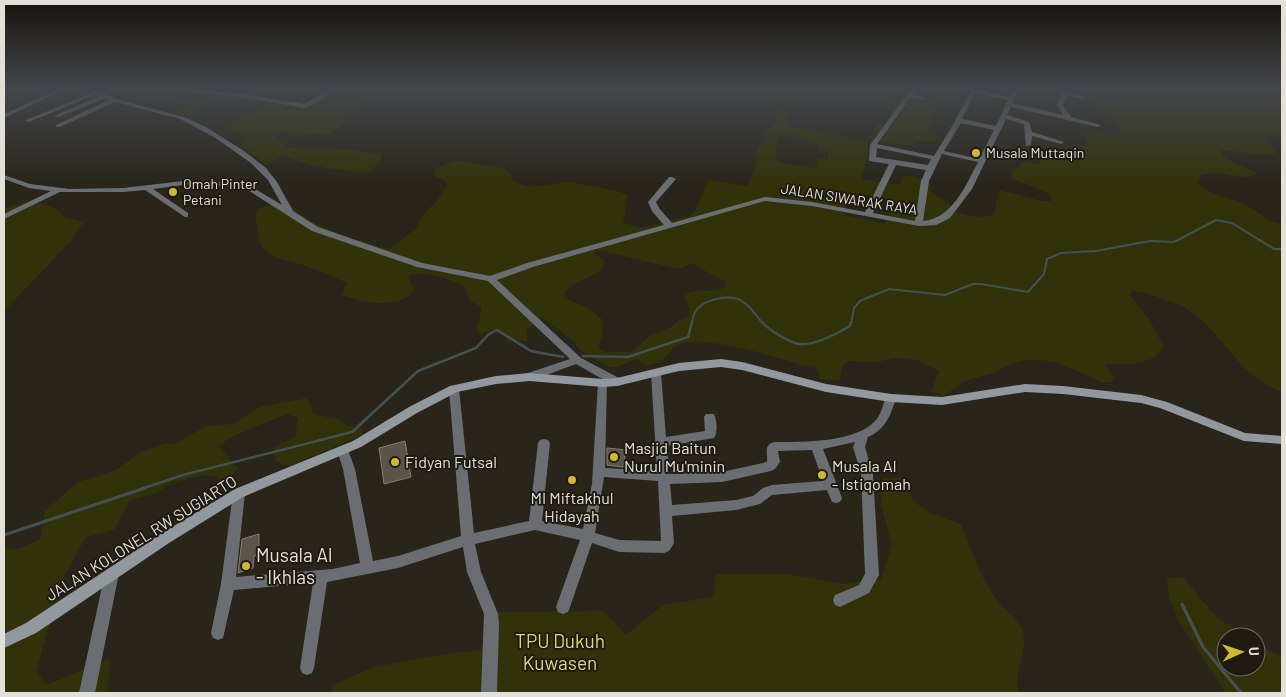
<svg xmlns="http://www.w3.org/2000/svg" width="1286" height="697" font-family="Barlow,sans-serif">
<rect width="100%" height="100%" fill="#29251b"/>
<!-- green -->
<g fill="#313209" fill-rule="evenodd">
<path d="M206,88l30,1 -48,28 -17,-3 18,-9 -10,-2z"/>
<path d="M337,88l25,1 13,5 -31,29 -16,12 -46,-3 -7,5 14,11 36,-1 56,7v6l-11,12c-31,0 -59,-6 -87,-16l-17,9 -26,-21 8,-7 -23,-8 41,-26 43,5 29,-19z"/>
<path d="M899,88h58l-15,8 -19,-1 -1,5 10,4 5,6 -5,7 1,6 -5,2 -1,7 12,5 -4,5 -17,-1c-13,10 -34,0 -48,-3l6,-7 2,-8 12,4 11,-9 -1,-4 -10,-3z"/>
<path d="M1115,88h83l4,4 11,-1 2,-3h67v49l-16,-1 10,18h-18l-37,-4 1,6 35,17c-14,9 -28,0 -44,0 -3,0 -8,1 -12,2l-4,8c16,14 36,14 54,25 14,8 14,13 31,16v168c-47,-17 -56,-58 -95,-83 -7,-5 -16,-7 -25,-10 -10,-4 -19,-8 -30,-8l-2,4 19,24 15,28c-13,20 -37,17 -59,17l9,13 -3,5 -7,1 -45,-20 -18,-3h-16l-14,4 -18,9 -28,8 -20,14 -14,-3 8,-21 -22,-11 -22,-2 -18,4 -29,-1 -6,6 -3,14 -19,-2 -4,-13 -14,-1c-27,-8 -97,-30 -122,-21 -14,5 -11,20 -35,21l-8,-6 -20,8h-9l-28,-17 -9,-11 -29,-22 -16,13 1,11 -19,1 -5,-11 -12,-1 -10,4 -4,-3c0,-9 5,-15 4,-24l-12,-7 -3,-12c-19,-10 -36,-17 -58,-13l5,13 -2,7c-24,14 -46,7 -70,0l6,-12c-15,-7 -31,-13 -47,-19 -13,-5 -28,-4 -38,-17 -5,-8 -3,-21 -7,-30 3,-15 23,-12 35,-14 11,22 74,39 98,46l28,-20 6,-13 16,-17 9,-14 -1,-4 -12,-5v-7l19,-8h10l44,8 7,13 17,5 38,-5 48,9 11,4 -5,28 19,5 48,-12 7,-9 11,-27 40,6 8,-22 1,-16 8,-11 1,-6c11,-7 11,-12 13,-24h6l3,8 -2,7 4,4 77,16c1,10 -3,27 -5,37l37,6 6,-9 9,1 16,5 2,11 18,12v5c15,5 29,10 44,4l5,-24 43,11h10l-1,-7 -39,-16v-7l5,-3 5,-6 16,2 6,-7 7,-3 1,-3 26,2 10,-9 -3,-9 12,-3 20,4 3,-7 -1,-5 -24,-14 -2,-4 5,-5h17zM781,136l27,6 9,4 1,5 10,1v7l-10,-1 -2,10 -38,-6c-3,-11 -3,-17 3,-26zM856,193l36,8 -1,9 -7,14 -40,-9 3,-17zM595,249l78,19h10l8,-5 34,19v5c-9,7 -26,1 -39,7l-1,5 5,10 -4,9 -7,2 -8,7 -21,8 -14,14 -6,3h-24l-8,-4 4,-11 1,-17 -14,-11 -24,-11 -1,-5 8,-8 29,-14 4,-10 -11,-8z"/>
<path d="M25,202c16,1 29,2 39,15l20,5 -16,22 -60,63 -4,2v-100z"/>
<path d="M307,398l7,16 23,5 11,7 15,2 -1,7 -72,31 -14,-4 -3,-14 22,-11 3,-19 -11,-4 -56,23 -12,9 19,23 -14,14 -7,-6 -12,-2 -35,8 -11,9 -30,9 -15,29 -28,7 -32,57 10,6 -16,29 -12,42 11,14 63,-27 -2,31 -5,4h-99v-145c12,3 25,-3 36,-9l5,-28 33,-29 36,-11 29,-20 21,-7 13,-1 29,-17 27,-2 27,-17z"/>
<path d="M903,477l10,24 17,12 31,11c10,24 18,51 34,73 7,11 21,20 27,32 8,21 -11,45 -3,64h-688l2,-8 41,-18 84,-15 20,-1 5,-4 13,-35 107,-1 23,24 37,-30 50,-8 3,-23h71l55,10 39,-5 11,-34 -11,-40 1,-27z"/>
<path d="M1183,577l33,40 32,20h-22v30h30v-25l26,16v35h-56l-48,-73 -9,-22 -2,-20z"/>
</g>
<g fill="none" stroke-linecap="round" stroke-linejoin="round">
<!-- stream-far2 -->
<g stroke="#445152" stroke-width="2">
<path d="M692,324c1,-4 1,-9 3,-12 7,-12 30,-17 43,-13 10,4 18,16 25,25"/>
<path d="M851,324l3,-16 6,-7 29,-12 56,6 28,-11h8l47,8 16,-18 3,-15 14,-6 35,-2 54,-10 24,1 42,-22 16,3 42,26h8"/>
</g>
<!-- stream-far1 -->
<g stroke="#445152" stroke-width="2.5">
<path d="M762,322c7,8 26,20 37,22 15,2 39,-11 51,-18l1,-4"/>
<path d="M583,356l45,1 60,-20 4,-15"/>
<path d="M141,489l42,-14 169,-43 66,-61 58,-23 13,-14 8,-4 34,21 32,6"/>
</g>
<!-- stream -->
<g stroke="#445152" stroke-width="3">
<path d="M4,535l141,-47"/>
<path d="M1182,604l21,43 38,46"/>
</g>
</g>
<!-- building -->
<g fill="#595549" stroke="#827d71">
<path d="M405,441l6,36 -27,7 -5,-36z"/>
<path d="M607,448l19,2 -3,17 -16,-2z"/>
<path d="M259,534v20l-5,2 -1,12 -15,5 4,-34z"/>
</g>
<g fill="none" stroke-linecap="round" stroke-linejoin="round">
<!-- minor -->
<g fill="#6a6e72" fill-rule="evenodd">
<path d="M61,88h8l-65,30v-4z"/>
<path d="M84,88h7l32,13 61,16 22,10 38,24 22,17 11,14 16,29 25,16 104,36 68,13 37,-13 137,-38 -12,-14 -4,-9 21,-25h3l4,2 -20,23 3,6 13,15 93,-26 47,5 53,10 24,-48 -20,-3 1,-16 35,-48 4,-9h6l-3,6 14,4 -3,2 -12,-3 -34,47 57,12 20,-33 18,-35h6l-1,2 32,7 4,-9h6l-6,15 50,12 -6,-10 4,-11 -23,-6h11l13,3 1,-3h6l-1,4 18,5 -3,2 -17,-4 -3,10 8,12 30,8 -3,2 -87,-20 -4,8 22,7 3,10 32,10 -3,2 -29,-8 -1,9 -5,1 -2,-22 -18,-5 -34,70 -22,29 -14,7 -17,1 -107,-20 -47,-5 -232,66 -36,13 84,78 40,21 1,3 -1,3 -4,1 -10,-5 -2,87 52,3 -6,-98 5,-4 5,4 5,64 39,-6 -1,-14 2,-3h8c3,6 4,18 0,24l-47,8 2,28 53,-2 45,-10c1,-8 -4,-17 7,-20 28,0 82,1 102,-22 6,-7 7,-17 11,-25h8l1,3c-5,17 -11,32 -28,39l-3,10 8,27 6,101 -10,18 -29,14 -5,-2 -2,-5 2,-5 24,-10 6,-11 -4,-100 -8,-27 2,-5 -32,7 19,49 -2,4 -4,1 -4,-1 -5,-12 -55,5 -12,9 -24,6 -64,6 2,27 -5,8 -5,2 -45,-1 -27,-9 -22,64 -2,5 -5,2 -5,-2 -2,-5 24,-67 -45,-10 -60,14 6,28 17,42 1,10 -2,69h-16l3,-79 -17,-42 -4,-25 -65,21 -71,14 -13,86 -2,5 -5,2 -5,-2 -2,-5 13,-85 -79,7 -11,48 -5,2 -5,-2 -2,-5 10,-49 12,-91 2,-4 4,-1 4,1 2,4 -9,84 97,-8 27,-6 -17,-94 -6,-19 2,-3 4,-2 4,2 8,22 18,92 25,-5 63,-20 -12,-147 1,-3h8l1,3 15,144 55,-12 9,-78 2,-3 4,-1 4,1 2,3 -8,78 41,8 9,-45 6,-101 1,-3h5l-28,-16 -43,16h-8l-1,-3 1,-3 45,-15 -82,-78 -71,-14 -105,-36 -69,-44 -60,-2 -30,4 35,24v4h-3l-40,-27 -22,2h-63l-56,27v-5l47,-23 -22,-3 -25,-9v-4l26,9 39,5 54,-1 60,-7 62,2 37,22 -14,-25 -17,-17 -37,-26 -34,-18 -65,-17 -55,25h-4v-2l53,-25 -5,-1 -45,18 -5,-1 45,-20 -4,-1 -66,27 -5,-1 67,-28zM975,93l33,7 -12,26 -34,-7zM961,123l33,7 -15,29 -35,-8zM877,148l54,11 -3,6 -52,-8zM942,154l36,8c-12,23 -26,57 -55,59l6,-40zM896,165l30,5 -5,11 -6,40 -42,-8zM812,450l11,31 -51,4 -9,3 -10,8 -17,4 -64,5 -2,-21 52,-2 49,-11 4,-2 5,-7 -2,-11zM604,477l54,4 3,60 -42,-1 -24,-7z"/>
<path d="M162,88h20l57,5 65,11 28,-16h7l-26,17 -9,3 -65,-11 -74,-7z"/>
<path d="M112,567l5,2 2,4 -24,120h-16l26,-120 2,-4z"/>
</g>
<!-- secondary -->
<path fill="#91989e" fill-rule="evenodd" d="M721,359l21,3 84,22 65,10 51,3 83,-13 38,2 78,9 26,7 78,31 37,3v8l-38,-3 -84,-33 -19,-5 -78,-9 -38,-2 -83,13 -51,-3 -65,-10 -84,-22 -21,-3 -42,4 -62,15 -14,1 -74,-6 -33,3 -39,8 -40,21 -56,34 -118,50 -74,46 -133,90 -32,15v-14l22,-11 133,-88 76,-46 118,-48 56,-34 41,-21 46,-10 33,-3 74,6 14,-1 62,-15z"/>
</g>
<!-- sky -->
<linearGradient id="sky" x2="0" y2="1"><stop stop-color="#17140f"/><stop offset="0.48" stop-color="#43464a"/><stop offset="1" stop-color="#43464a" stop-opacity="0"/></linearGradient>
<rect width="1286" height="185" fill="url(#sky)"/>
<!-- markers -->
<g fill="#ceb837" stroke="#1f1b12" stroke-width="2">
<circle cx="976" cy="153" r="5"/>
<circle cx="173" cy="192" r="5"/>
<circle cx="614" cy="457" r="5"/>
<circle cx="395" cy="462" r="5"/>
<circle cx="822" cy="475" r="5"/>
<circle cx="572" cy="480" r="5"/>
<circle cx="246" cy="566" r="5"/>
</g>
<g text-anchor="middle" stroke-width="4" stroke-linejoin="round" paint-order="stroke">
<!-- far-poi labels -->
<g font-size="14" fill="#e2e0d9" stroke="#1f1b12" text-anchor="start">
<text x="986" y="158">Musala Muttaqin</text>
<text x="183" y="189">Omah Pinter<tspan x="183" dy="16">Petani</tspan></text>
</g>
<!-- far-street labels -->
<g font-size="14" fill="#e2e0d9" stroke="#1f1b12">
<text transform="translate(849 199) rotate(9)" y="5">JALAN SIWARAK RAYA</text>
</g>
<!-- poi labels -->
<g font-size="16" fill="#e2e0d9" stroke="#1f1b12" text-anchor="start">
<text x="624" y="454">Masjid Baitun<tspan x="624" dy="18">Nurul Mu'minin</tspan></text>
<text x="405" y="468">Fidyan Futsal</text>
<text x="832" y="472">Musala Al<tspan x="832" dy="18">- Istiqomah</tspan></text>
<text x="572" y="504" text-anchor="middle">MI Miftakhul<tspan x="572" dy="18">Hidayah</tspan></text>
</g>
<!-- street labels -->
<g font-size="16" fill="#e2e0d9" stroke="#1f1b12">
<text transform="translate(141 538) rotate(-32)" y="6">JALAN KOLONEL RW SUGIARTO</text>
</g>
<!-- near-poi labels -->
<g font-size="19" fill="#e2e0d9" stroke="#1f1b12" text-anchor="start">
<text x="256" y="562">Musala Al<tspan x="256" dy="22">- Ikhlas</tspan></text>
</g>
<!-- near-park labels -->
<g font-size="19" fill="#d6d97f" stroke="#1f1b12">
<text x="560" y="648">TPU Dukuh<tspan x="560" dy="22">Kuwasen</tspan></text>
</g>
</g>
<!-- border -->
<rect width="1286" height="697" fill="none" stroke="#e2e0d9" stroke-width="10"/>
<!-- north arrow -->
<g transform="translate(1241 652) rotate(87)"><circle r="24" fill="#1f1b12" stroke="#6d6a62"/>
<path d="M0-4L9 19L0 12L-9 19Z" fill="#ceb837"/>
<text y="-8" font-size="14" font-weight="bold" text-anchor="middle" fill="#e2e0d9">U</text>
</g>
</svg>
